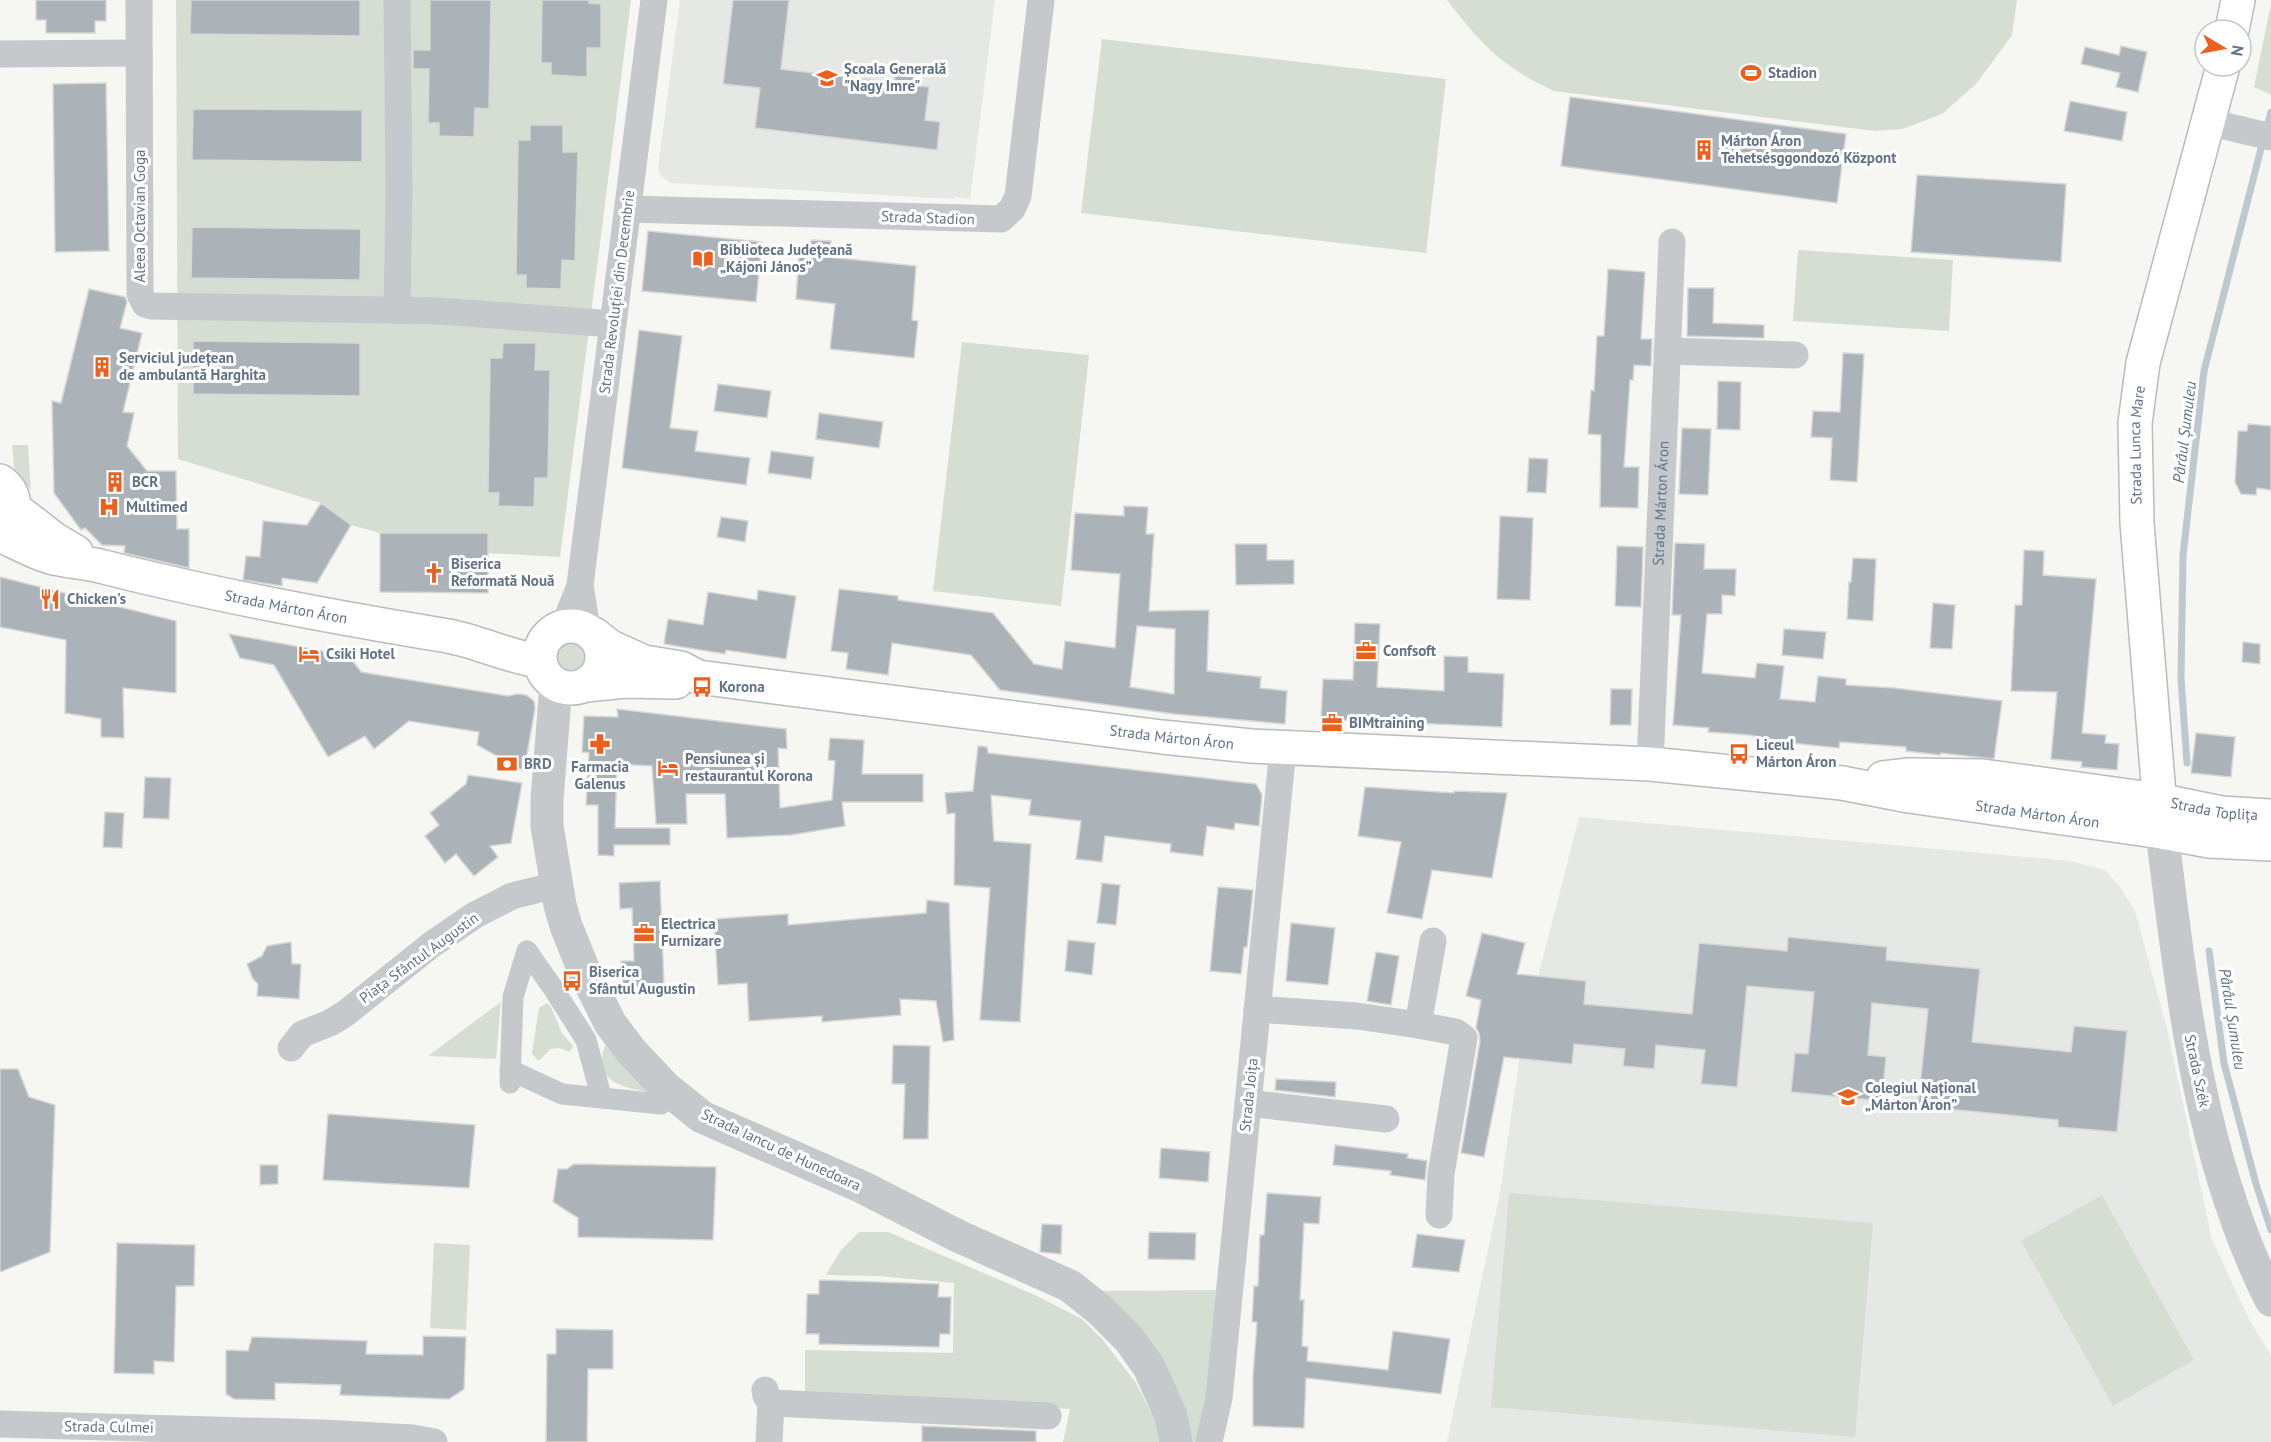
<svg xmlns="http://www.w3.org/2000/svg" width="2271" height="1442" font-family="'PT Sans',sans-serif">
<rect width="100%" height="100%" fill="#f6f6f2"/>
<!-- built -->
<g fill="#e6e8e6">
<path d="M680,0h315l-25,199 -15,-2 -1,2 -284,-16 -9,-7 -3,-8z"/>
<path d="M1579,817l491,44 35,9 15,17 15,24 32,118 45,211 38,81 21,35v86h-824l52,-244 24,-162z"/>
</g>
<!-- green -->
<g fill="#d6ded3">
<path d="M176,0h455l-71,557 -72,-4v-20h-108l-29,-8 -30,-22 -143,-44z"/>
<path d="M1447,0h570l-5,35 -36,49 -34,30 -40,15 -27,2 -321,-40c-52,-24 -72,-46 -107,-91z"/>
<path d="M2271,4v91l-17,-8z"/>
<path d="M1102,39l344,40 -20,174 -345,-40z"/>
<path d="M1798,250l155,10 -4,71 -156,-10z"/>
<path d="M962,342l127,13 -28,251 -128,-15z"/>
<path d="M12,445h16l3,45 -16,-17z"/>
<circle cx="572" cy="657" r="20"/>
<path d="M501,1001l-5,58 -68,-3 73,-54z"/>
<path d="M547,1003l4,4 11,26 11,13 -3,6 -11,-4 -9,1 -9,10 -4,1 -5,-7 7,-45z"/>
<path d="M605,1045l16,16 41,34c-31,-7 -71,-8 -57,-50z"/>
<path d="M1509,1193l364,30 -18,214 -364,-30z"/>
<path d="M2102,1195l92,165 -81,46 -92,-165z"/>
<path d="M859,1232h29l149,64 45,23 21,21 33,43 20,39 4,20h-97l7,-33 -265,-14v-45l148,3 1,-70 -76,-7 -52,-1 15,-25z"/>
<path d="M434,1243l36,2 -4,85 -36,-2z"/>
<path d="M1216,1290l-6,105 -13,47h-5l-5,-29 -88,-122z"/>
</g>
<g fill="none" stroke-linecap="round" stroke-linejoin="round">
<!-- stream -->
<g stroke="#bec8ce" stroke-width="7">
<path d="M2266,131l5,-19"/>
<path d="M2187,763l-6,-85 2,-123 21,-184 59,-230"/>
<path d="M2209,951l15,112 32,121 15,46"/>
</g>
</g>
<!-- building -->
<g fill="#abb3b9" stroke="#d7d7d5" stroke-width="1.5" fill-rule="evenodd">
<path d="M36,0h70v21h-11v12h-49v-13h-10z"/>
<path d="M191,0h169v36l-170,-2z"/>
<path d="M430,0h61l-2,109 -14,-1 -1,29 -35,-1v-13h-11l1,-54h-16v-19h17z"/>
<path d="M542,0h47v3l12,1v44h-14v29l-36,-2v-12h-10z"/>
<path d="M733,0h56l-8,69 113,14 1,-9 21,2 -2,9 15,2 -4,33 15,2 -3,28 -182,-22 5,-40 -37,-4z"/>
<path d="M2121,46l26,6 -9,40 -22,-5 4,-14 -39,-9 4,-17 34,8z"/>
<path d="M106,83l3,168 -54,1 -2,-168z"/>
<path d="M1570,97l276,37 -9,69 -276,-37z"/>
<path d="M2070,101l57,11 -5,29 -58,-10z"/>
<path d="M193,109l169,1v52l-170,-2z"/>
<path d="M530,125h33v27h15l-3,109 -13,-1 -1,29 -35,-1v-13h-10l2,-135h12z"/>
<path d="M1917,175l149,9 -5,78 -150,-10z"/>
<path d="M192,227l169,2 -1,51 -169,-2z"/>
<path d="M648,231l114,11 -6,60 -114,-11z"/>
<path d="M812,240l19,1 -2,16 87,9 -4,54 6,1 -4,37 -84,-9 5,-45 -39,-5 3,-43 5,-11z"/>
<path d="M1608,269l37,3 -4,67h11l-1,27 -17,-1 -1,15h-3l-6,87h15l-1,41 -38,-1 1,-72 -13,-1 3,-44 3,1 3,-55h7z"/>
<path d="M1688,288h26l-1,35 51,2v13l-77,-2z"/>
<path d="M89,289l36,8 2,5 -7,26 22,5 -19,79 11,1 -7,33 20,25h29l1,58h12v39l-65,-15 1,-7 -23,-1 -17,-17 -4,2 -27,-37 -2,-92 9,2z"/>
<path d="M639,330l43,6 -12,92 28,3 -3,20 55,7 -4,27 -124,-17z"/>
<path d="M193,341l167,2v53l-167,-2z"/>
<path d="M503,343h33l-1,27h15l-2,108h-13l-1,29 -36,-1 1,-13h-11l2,-135h12z"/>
<path d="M1843,353l21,1 -7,128 -27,-2 2,-42 -21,-1 2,-26 27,1z"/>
<path d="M1718,381l23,1 -1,48 -23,-1z"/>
<path d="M718,384l53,7 -4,27 -53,-7z"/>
<path d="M819,413l64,9 -4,26 -63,-9z"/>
<path d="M2248,424l23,2v64l-14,-2 -1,7 -15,-1 -6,-12 3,-51h9z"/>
<path d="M1682,428l29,1 -3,66 -29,-1z"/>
<path d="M771,451l43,6 -3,22 -43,-6z"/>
<path d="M1529,458l19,1 -2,34 -19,-1z"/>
<path d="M321,503l30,22 -34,58 -35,-5v8l-39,-6 3,-24 14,1 3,-36 44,4z"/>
<path d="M1124,506l24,1 -2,27h8l-5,77 60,-1 -2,61 54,6 -1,11 27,3 -2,33 -111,-10 -174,-24 -29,-35 -79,-12 -4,32 -42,-6 2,-16 -17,-2 8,-62 59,7v4l95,13 41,51 28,5 3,-28 50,7 5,-74 -49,-4 4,-57 49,3zM1137,626l38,3 -1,65 -44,-7z"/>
<path d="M1500,516l33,2 -3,82 -33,-1z"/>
<path d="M721,517l27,4 -3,21 -28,-5z"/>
<path d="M380,533h108v60l-108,-1z"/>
<path d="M1675,543l30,1 -1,25h32l-1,27 -13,-1v19h-15l-5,59 53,5 2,-15 27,3 -4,33 35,3 3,-26 28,3v6l48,3 108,13 -8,58 -53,-6 -1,2 -34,-4v-4l-66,-5 -1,6 -48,-5 -42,-8 -41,-3 1,-4 -36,-3 8,-110h-9z"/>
<path d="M1235,544h32v16h27v24l-58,1z"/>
<path d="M1617,546l26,1 -2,60 -26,-1z"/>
<path d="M2024,550l20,1 -1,24 53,4 -14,154 24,2 -1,8 14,1 -2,26 -36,-3 1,-5 -31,-3 6,-67 -46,-1 4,-86h7z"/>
<path d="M1853,558l23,1 -3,62 -26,-2 2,-37h2z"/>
<path d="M0,577l176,44v72l-53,-5 1,50 -23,-1v-18l-36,-6 1,-73 -66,-13z"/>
<path d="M758,590l38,6 -10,63 -60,-9 -1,4 -61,-10 4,-25 35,6 5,-33 49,8z"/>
<path d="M1933,603l22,2 -3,44 -22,-1z"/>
<path d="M1355,623l25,1 -3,63 67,4v-35l24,1v15l36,2 -2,53 -181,-8 2,-40 30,1z"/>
<path d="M1784,629l42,3 -3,27 -41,-4z"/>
<path d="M229,634l120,22 12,16 147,24 9,-2 9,1 8,6 1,8 -11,62 -47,-26 2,-13 -70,-11 -35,28 -9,-13 -37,21 -54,-92 -34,-7z"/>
<path d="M2243,642l17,2v20l-18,-2z"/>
<path d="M1611,689h21l-1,36h-21z"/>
<path d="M617,709l169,20 1,20 -9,-1 2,60 52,-8 3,-39 -7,-1 2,-22 34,2 -2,34h61v28h-81l3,24 -54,9 -64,3 -2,-44h-39l1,30h-31l-4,-58 -35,-2 -2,64h55v17h-56v11l-16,-1v-50h-12l3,-52 -7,-1 2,-36 34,1z"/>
<path d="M2196,733l39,4 -4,40 -40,-4z"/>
<path d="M978,746l9,1 1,6 268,31 6,11 -3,31 -24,-3 -1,7 -27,-4 -4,30 -33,-4 1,-8 -66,-8 -3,26 -26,-3 5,-38 -52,-6 2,-15 -40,-5 3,46 37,3 -11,178 -40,-2 10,-132 -36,-3 1,-72 -8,1 -2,-21 28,-2z"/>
<path d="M468,775l54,8 -11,60 -21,3 8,11 -24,19 -18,-22 -11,9 -20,-27 14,-11 -9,-12 36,-29z"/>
<path d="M145,777l26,1 -2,41 -26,-1z"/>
<path d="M1365,787l89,6v-2l53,2 -15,85 -60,-8 -10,49 -35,-6 14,-71 -43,-6z"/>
<path d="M105,812l19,1 -2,35 -19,-1z"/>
<path d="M660,881l4,105 -41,2 -2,-27h13l-2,-53 -12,1 -1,-26z"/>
<path d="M1102,883l18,2 -4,40 -19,-2z"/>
<path d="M1218,887l35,3 -6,57h-3l-3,27 -31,-3z"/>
<path d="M927,900l22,3 5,137 -11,2 -7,-41 -36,-2 1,16 -79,7v-6l-73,5 -2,-38 -29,2 -4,-66 74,-5v11l138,-12z"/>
<path d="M1291,923l44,5 -7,57 -42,-4z"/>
<path d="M1482,933l43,10 -8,31 69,7 -2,23 108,10 7,-71 88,8 1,-14 99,10 -1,13 94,9 -8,73 99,10 3,-26 53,5 -10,101 -59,-5v-7l-140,-14 10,-97 -56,-6 -4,52 18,2 -4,44 -91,-9 4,-39 13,1 6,-62 -67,-6 -10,101 -36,-3 4,-34 -49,-5 -2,24 -31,-3 2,-17 -51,-5 -2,20 -68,-7 -20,100 -23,-4 19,-112 -1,-8 -3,-5 5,-28 -15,-4z"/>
<path d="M1068,940l27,3 -3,32 -27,-4z"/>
<path d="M291,942l1,22h9l-2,35 -42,-3 1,-12 -5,-5 -6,-15 15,-8 5,-10z"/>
<path d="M1376,952l23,4 -8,49 -24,-4z"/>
<path d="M893,1045l37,1 -2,93h-25l2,-55h-13z"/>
<path d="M0,1069h18l11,28 26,8 -5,147 -50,20z"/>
<path d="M1276,1079l60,3 -1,15 -60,-7z"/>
<path d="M328,1114l147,11 -6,63 -146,-8z"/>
<path d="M1335,1145l73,9 -1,4 20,3 -2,19 -35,-5 1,-4 -58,-6z"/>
<path d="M1161,1148l49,4 -2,30 -49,-4z"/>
<path d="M574,1164l142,3 -3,73 -135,-3v-19l-25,-16 5,-33h9z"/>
<path d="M260,1165h18v19l-18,1z"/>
<path d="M1267,1193l54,4 -2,27 -15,-1 -4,77h4l-2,46 6,1 -1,14 81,9 5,-39 57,8 -9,55 -135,-16 -2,50 -51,-2v-50l4,-54h-5l2,-36h4l2,-51h4z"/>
<path d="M1042,1224l20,1 -1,29 -21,-2z"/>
<path d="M1149,1232l47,1 -1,27 -47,-1z"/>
<path d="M1417,1234l48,6 -6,32 -47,-5z"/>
<path d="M117,1243l78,2 -1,41h-18l-2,76 -20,-1v13l-40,-1z"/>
<path d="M819,1280l120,4 -1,13h13l-1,37h-10l-1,13 -120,-3v-10h-13l1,-40h12z"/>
<path d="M556,1329l57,1v39h-25l-1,73h-41l1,-88h9z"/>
<path d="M423,1336l43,1 -2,52 -15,10 -109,-4 1,-10 -66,-2v17l-41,-1 -8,-5v-44l22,1 4,-14 115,4 -1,13 57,1z"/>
<path d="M922,1426l114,5v11h-114z"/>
</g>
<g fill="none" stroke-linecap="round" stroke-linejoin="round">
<!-- secondary casing -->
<g stroke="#b7bcc1" stroke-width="36">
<g id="secondary">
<path d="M2232,30l6,-30"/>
<path d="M0,481c16,11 18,31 7,46"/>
<path d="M14,508l40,31 22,13"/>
<path id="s2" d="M0,535c16,7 33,17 50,22 18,5 36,5 54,10 113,29 228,50 344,69 32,6 60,21 92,25"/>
<circle cx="571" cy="657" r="31"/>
<path id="s3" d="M594,634l15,12 35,16 37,6 17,9 464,60 89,9 399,18 192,19 67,13 253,36 47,9 62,3"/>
<path d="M586,685l40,-4 50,1"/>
<path id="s4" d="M1883,778l26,-3 74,1 175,24 63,13 50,3"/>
<path id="s5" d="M2162,832l-25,-309 -2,-100 8,-60 80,-297"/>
</g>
</g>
<!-- pedestrian -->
<g stroke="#c5c9cc" stroke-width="21">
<path d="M527,951l26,37 33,52 15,56"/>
<path d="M510,1070l52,24 99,10"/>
<path d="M510,1083l3,-86 14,-46"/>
</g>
<!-- minor -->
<g stroke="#c5c9cc" stroke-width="27">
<path d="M139,0l1,294 5,10 6,2 288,5 174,13"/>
<path d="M0,54l139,-1"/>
<path d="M2208,122l63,15"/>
<path d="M628,209l373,10 11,-10 6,-13 23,-196"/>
<path d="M397,310l2,-120 -2,-190"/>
<path d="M1667,351l128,4"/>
<path d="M564,626l16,-40"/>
<path d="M587,629l-7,-44 74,-585"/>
<path id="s1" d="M1650,764l22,-522"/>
<path d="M1433,941l-15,84 38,7 8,6 -23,136 -2,41"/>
<path d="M1257,1009l100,7 61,9"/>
<path d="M291,1048l11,-14 28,-11 16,-10 85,-68 44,-30 37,-19 44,-11"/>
<path d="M1248,1103l138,16"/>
<path d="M765,1390l1,6 5,7 -2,39"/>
<path d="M771,1403l277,13"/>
<path d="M0,1424l323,9 90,5 21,4"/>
<path d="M1209,1442l10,-44 64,-650"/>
</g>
<!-- tertiary -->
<g stroke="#c5c9cc" stroke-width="33">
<path d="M556,685l-9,114v27l13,79 6,21 19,47 25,50 21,28 36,38 35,28 160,70 96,49 112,50 30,24 29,29 20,28 22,49 5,26"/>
<path d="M2162,832c20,160 36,323 109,468"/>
</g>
<!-- secondary -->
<use href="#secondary" stroke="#fff" stroke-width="33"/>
</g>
<!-- icons -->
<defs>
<g id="stadium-bare" transform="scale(1.62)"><path d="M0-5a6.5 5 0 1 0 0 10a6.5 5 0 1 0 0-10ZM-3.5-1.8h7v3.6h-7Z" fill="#eb601d" stroke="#fff" stroke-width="2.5" paint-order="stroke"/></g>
<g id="school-bare" transform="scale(1.62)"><path d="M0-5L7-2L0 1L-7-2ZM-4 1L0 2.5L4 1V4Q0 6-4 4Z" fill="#eb601d" stroke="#fff" stroke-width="2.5" paint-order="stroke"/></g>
<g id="building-bare" transform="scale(1.62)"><path d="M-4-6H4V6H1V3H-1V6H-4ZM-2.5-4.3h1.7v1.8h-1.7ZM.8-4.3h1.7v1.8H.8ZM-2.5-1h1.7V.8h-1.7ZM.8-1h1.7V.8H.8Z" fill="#eb601d" stroke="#fff" stroke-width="2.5" paint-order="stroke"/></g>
<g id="library-bare" transform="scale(1.62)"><path d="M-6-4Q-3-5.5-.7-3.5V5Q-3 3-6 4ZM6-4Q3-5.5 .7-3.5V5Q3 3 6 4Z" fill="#eb601d" stroke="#fff" stroke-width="2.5" paint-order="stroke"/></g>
<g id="hospital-bare" transform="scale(1.62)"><path d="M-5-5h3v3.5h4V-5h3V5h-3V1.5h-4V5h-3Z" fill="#eb601d" stroke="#fff" stroke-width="2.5" paint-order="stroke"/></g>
<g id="church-bare" transform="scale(1.62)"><path d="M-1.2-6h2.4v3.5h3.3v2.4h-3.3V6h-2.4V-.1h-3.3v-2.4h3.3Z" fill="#eb601d" stroke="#fff" stroke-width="2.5" paint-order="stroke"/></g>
<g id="restaurant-bare" transform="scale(1.62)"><path d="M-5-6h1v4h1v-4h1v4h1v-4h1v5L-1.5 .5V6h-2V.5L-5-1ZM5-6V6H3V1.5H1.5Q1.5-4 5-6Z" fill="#eb601d" stroke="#fff" stroke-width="2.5" paint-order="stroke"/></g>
<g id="office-bare" transform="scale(1.62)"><path d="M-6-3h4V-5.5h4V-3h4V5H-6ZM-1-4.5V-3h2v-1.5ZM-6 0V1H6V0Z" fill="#eb601d" stroke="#fff" stroke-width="2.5" paint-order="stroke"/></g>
<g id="hotel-bare" transform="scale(1.62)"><path d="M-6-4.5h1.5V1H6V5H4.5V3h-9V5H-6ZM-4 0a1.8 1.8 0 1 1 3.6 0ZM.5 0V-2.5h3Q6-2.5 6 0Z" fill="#eb601d" stroke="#fff" stroke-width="2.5" paint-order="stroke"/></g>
<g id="bus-bare" transform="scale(1.62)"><path d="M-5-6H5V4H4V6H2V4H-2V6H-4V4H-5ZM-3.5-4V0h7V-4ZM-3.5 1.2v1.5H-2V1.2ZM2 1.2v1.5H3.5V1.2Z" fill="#eb601d" stroke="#fff" stroke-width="2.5" paint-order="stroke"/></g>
<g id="pharmacy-bare" transform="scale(1.62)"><path d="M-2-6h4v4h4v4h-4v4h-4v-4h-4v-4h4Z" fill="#eb601d" stroke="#fff" stroke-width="2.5" paint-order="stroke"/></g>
<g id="bank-bare" transform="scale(1.62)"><path d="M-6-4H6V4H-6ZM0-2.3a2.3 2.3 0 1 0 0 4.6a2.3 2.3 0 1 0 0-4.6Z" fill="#eb601d" stroke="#fff" stroke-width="2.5" paint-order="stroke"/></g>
</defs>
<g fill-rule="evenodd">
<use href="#stadium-bare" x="1751" y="73"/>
<use href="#school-bare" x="827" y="78"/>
<use href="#building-bare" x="1704" y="150"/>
<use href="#library-bare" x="703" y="259"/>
<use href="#building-bare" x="102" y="367"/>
<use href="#building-bare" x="115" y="482"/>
<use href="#hospital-bare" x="109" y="507"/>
<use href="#church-bare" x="434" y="573"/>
<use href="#restaurant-bare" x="50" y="599"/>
<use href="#office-bare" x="1366" y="651"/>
<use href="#hotel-bare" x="309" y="654"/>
<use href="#bus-bare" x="702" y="687"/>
<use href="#office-bare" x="1332" y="723"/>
<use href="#pharmacy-bare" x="600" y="744"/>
<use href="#bus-bare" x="1739" y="754"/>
<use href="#bank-bare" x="507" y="764"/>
<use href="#hotel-bare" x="668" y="768"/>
<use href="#office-bare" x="644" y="933"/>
<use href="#bus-bare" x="572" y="981"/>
<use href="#school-bare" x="1848" y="1097"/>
</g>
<g text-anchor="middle" stroke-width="6" stroke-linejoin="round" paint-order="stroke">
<!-- poi labels -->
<g font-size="15" font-weight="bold" fill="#637385" stroke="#fff" text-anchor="start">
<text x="844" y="74">Școala Generală<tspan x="844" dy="17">"Nagy Imre"</tspan></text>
<text x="1768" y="78">Stadion</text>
<text x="1721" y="146">Márton Áron<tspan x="1721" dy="17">Tehetsésggondozó Központ</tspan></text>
<text x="720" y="255">Biblioteca Județeană<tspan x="720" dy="17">„Kájoni János”</tspan></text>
<text x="119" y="363">Serviciul județean<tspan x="119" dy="17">de ambulantă Harghita</tspan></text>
<text x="132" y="487">BCR</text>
<text x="126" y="512">Multimed</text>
<text x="451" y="569">Biserica<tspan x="451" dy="17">Reformată Nouă</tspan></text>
<text x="67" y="604">Chicken's</text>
<text x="1383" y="656">Confsoft</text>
<text x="326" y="659">Csiki Hotel</text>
<text x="719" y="692">Korona</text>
<text x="1349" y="728">BIMtraining</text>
<text x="1756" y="750">Liceul<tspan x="1756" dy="17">Márton Áron</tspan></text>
<text x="685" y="764">Pensiunea și<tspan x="685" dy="17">restaurantul Korona</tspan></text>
<text x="524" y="769">BRD</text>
<text x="600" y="772" text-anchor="middle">Farmacia<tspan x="600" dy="17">Galenus</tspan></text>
<text x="661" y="929">Electrica<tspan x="661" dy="17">Furnizare</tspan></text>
<text x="589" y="977">Biserica<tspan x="589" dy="17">Sfântul Augustin</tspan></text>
<text x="1865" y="1093">Colegiul Național<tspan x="1865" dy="17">„Márton Áron”</tspan></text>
</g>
<!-- street labels -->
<g font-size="15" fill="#637385" stroke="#fff">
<text transform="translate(140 216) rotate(-90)" y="5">Aleea Octavian Goga</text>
<text transform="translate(928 218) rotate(2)" y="5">Strada Stadion</text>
<text transform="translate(617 292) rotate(-83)" y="5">Strada Revoluției din Decembrie</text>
<text dy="5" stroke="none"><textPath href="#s5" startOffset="388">Strada Lunca Mare</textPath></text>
<text dy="5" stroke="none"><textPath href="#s1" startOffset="261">Strada Márton Áron</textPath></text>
<text dy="5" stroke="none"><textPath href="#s2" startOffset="296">Strada Márton Áron</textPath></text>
<text dy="5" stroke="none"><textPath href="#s3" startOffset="592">Strada Márton Áron</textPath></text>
<text dy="5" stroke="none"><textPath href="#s4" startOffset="334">Strada Toplița</textPath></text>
<text dy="5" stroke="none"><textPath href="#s3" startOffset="1462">Strada Márton Áron</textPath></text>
<text transform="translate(419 958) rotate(-36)" y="5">Piața Sfântul Augustin</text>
<text transform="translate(2197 1071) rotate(78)" y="5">Strada Szék</text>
<text transform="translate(1249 1095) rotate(-84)" y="5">Strada Joița</text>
<text transform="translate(781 1150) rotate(25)" y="5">Strada Iancu de Hunedoara</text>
<text transform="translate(109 1427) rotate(1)" y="5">Strada Culmei</text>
</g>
<!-- water labels -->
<g font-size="16" font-style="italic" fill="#5f7582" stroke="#fff">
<text transform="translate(2184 432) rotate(-83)" y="6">Pârâul Șumuleu</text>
<text transform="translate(2233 1019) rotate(81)" y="6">Pârâul Șumuleu</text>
</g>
</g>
<!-- north arrow -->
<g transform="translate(2223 48) rotate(100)"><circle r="28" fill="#ffffff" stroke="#c1c7ce" stroke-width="1.5"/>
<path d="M0-4.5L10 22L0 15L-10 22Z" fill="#eb601d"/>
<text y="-9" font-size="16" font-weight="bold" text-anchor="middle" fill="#637385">N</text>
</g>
</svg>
